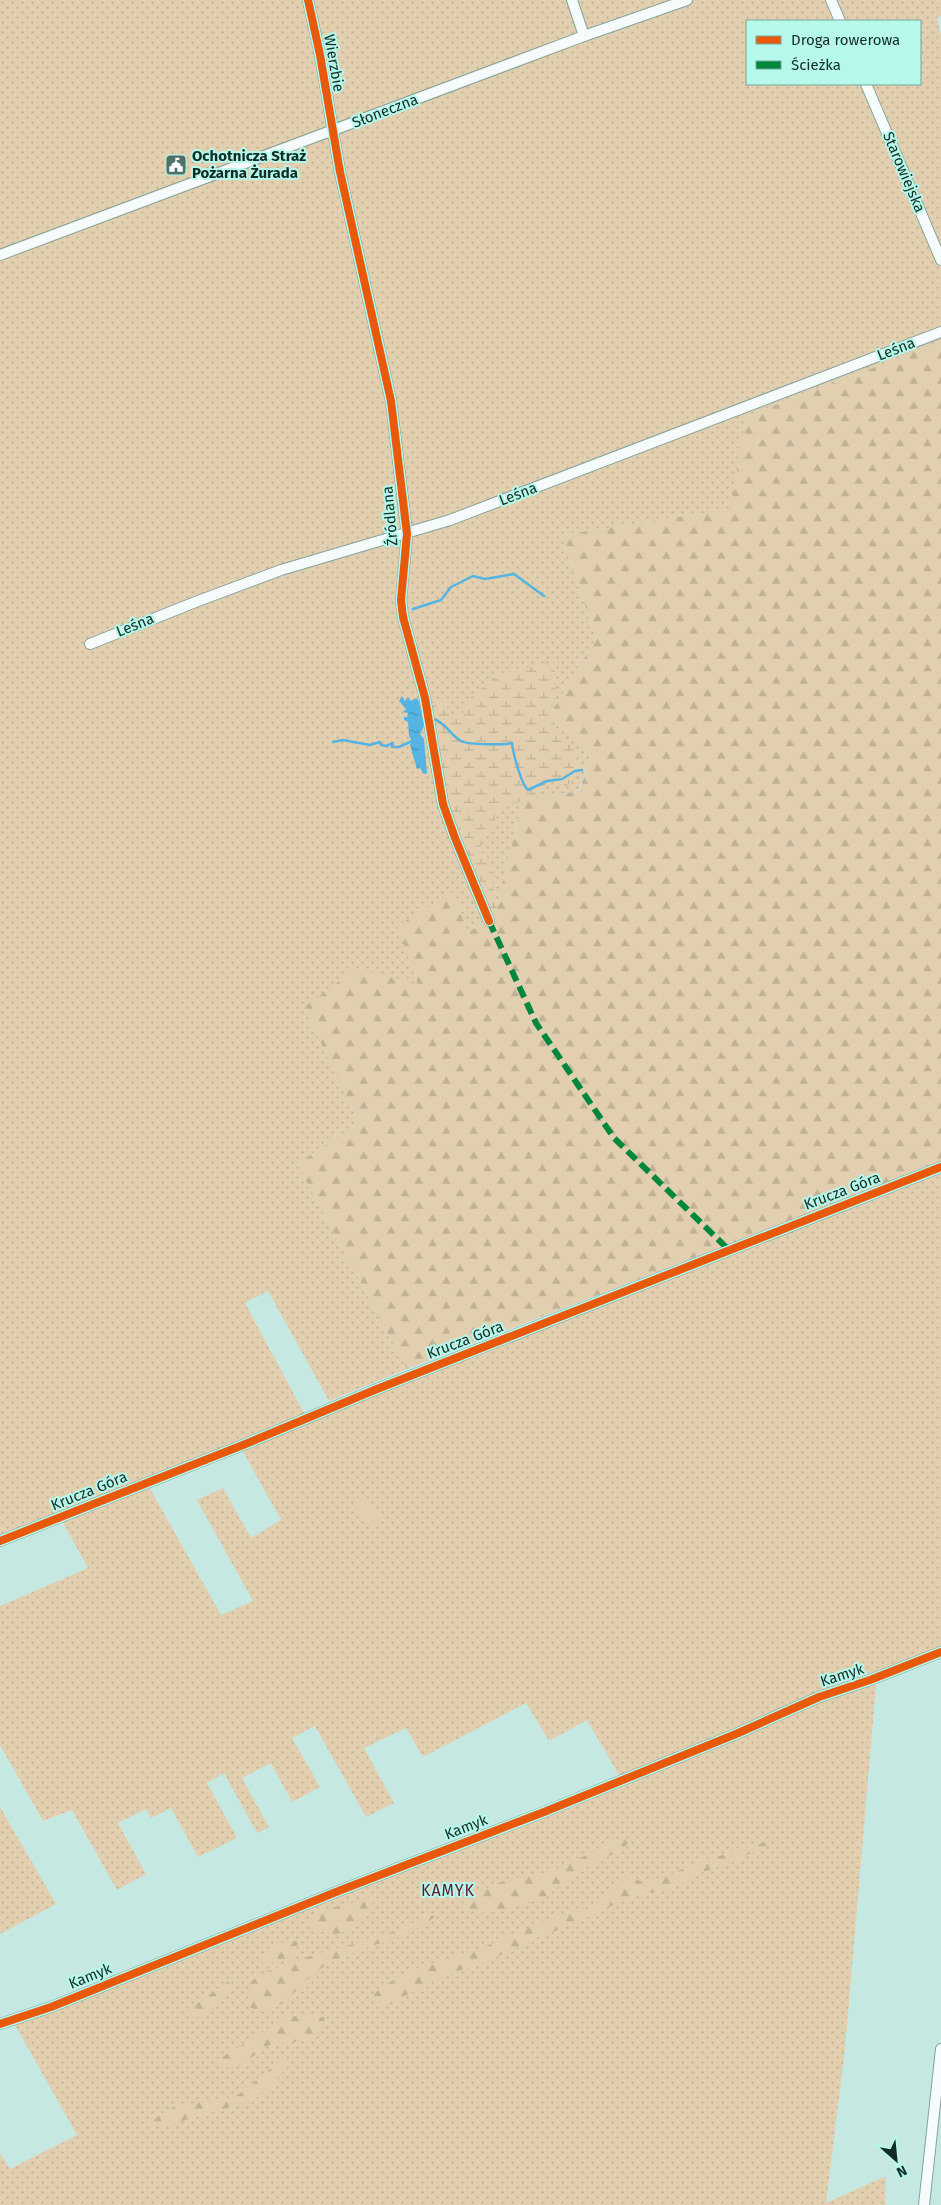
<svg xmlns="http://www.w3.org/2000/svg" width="941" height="2205" font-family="'Fira Sans',sans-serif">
<defs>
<pattern id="green-dots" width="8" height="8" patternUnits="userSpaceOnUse" patternTransform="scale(1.25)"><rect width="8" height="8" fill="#e2cfaf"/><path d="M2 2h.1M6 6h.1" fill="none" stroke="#c1b297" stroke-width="1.8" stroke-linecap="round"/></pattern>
<pattern id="forest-firs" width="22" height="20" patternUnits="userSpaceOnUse" patternTransform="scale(1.25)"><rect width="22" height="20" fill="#e2cfaf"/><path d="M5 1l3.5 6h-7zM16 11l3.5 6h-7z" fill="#c1b297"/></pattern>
<pattern id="wetland-marsh" width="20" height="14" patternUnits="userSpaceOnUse" patternTransform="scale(1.25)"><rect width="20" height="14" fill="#e2cfaf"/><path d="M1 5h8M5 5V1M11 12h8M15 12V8" fill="none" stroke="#c1b297"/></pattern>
<pattern id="water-ripples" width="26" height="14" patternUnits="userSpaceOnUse" patternTransform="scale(1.25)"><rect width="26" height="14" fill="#55b4e3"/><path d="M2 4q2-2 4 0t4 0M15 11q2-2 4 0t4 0" fill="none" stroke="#4593b8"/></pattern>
</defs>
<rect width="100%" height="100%" fill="#c5e9e2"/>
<!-- green -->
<g fill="url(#green-dots)" fill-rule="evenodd">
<path d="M0,0h941v16l-4,2 4,17v307l-195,74 -15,93 -169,26 34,104 -47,77 44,37 -15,38 -55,9 -28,113 -27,20 -15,-41 -35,94 -114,21 55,116 -62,41 110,205 -78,32 -61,-110 -23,12 59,110 -62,29 -242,95zM747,21h173v63h-173z"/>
<path d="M941,1170v478l-121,43 -80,37 -120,49 -33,-57 -38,21 -23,-38 -103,54 -17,-29 -42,20 30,55 -28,14 -51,-91 -23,12 28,49 -28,15 -21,-39 -29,15 27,49 -12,6 -33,-60 -17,10 30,55 -39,19 -27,-49 -20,10 -5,-9 -28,14 28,51 -29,16 -45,-80 -29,11 -43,-76v-139l88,-38 -27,-49 87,-34 73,130 32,-14 -56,-101 26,-12 28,50 30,-18 -40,-72z"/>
<path d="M874,1682l2,4 -31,363 -19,154 60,-27 -1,29h-885v-52l10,16 67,-34 -62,-110 804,-325z"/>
<path d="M0,1807l56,97 -56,30z"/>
</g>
<!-- forest -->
<g fill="url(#forest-firs)">
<path d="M941,342v820l-534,207 -110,-205 62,-41 -55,-116 53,-39 61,17 -21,-59 56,-34 15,41 27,-20 28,-113 56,-9 14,-38 -44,-37 47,-77 -34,-104 168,-26 16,-93z"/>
<path d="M633,1838l-11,12 -37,17 -43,32 -44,12 -20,2 -19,-7 17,-13 22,-10 29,-8 23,-3 39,-18 21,-13z"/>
<path d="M772,1840l-8,8 -40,17 -24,8 -16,10 -17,6 -38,9 -80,36h-5l-58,28 -44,14 -53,29 -11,1 -7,-7 7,-9 23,-15 76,-25 83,-35 27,-7 22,-13 19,-19 18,7 60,-23z"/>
<path d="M367,1897l10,1 -26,29 -14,8 -28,-6 7,-16 4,-3 26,-5z"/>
<path d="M429,1915l7,1c-32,26 -77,29 -111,50 -17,10 -29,27 -44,38 -6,4 -15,6 -21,9l-11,-7c0,-8 -3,-20 4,-26 8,-8 24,-12 34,-16 47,-18 99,-23 142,-49z"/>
<path d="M288,1941h10c-1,18 -21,23 -36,22v-8l11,-9z"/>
<path d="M229,1981l1,8 -29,27 -9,4 -3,-6 2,-6z"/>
<path d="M312,2015l13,3 -6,15 -14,8 -34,3 -38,26 -11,-6 -1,-6 32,-19 31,-22z"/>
<path d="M285,2059l2,8c-13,14 -18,24 -36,34l-86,25 -15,-1 8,-9 17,-10 60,-9 40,-32z"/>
</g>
<!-- wetland -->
<path fill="url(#wetland-marsh)" d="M553,659l3,25 -4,27 6,25 18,13 6,21 -6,4 -11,15 -3,1 -2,-10 -13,1c-6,14 -24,22 -38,22l-12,11 -4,12 -14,23 9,9 10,55h-9l-43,-109 -17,-100 14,-3 9,14 13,-3 3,-12 30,-26 39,-8z"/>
<!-- pitch -->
<path fill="#e2cfaf" d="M365,1494l16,27 -12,6 -16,-26z"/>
<!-- water -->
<path fill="url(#water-ripples)" d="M402,696l3,5 3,-4 3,4 5,-3 3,3 5,25 -4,8 4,5 3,34 -3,1 -4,-6 -3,1 -7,-24 2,-4 -3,-5 -1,-14 -4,-2v-3h3l1,-4 -5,-1 3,-3 -7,-8z"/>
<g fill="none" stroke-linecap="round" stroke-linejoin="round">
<!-- stream -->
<g stroke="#55b4e3" stroke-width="2.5">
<path d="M413,609l28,-9 10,-13 22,-11 12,3 29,-5 30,22"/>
<path d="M434,719c13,5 15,15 27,22 7,4 43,4 51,2 1,10 9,41 16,47l19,-9 15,-2 13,-8 7,-1"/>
<path d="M333,742l10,-2 27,5 10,-3 1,3 5,1 7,-3 -1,4h7l13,-6"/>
</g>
<!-- minor casing -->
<g stroke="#86a39d" stroke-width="12">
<g id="minor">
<path d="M308,0l12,55 20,117 51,229 16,133 -6,66 2,17 22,81 18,106 12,34 34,83"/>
<path d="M572,0l12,36"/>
<path d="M831,0l9,21"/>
<path d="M866,84l75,176"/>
<path d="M0,255l584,-219 103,-36"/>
<path d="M90,644l108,-43 83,-31 169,-50 491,-188"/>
<path d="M0,1541l243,-96 134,-56 564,-222"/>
<path d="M0,2024l51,-17 290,-117 203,-78 192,-78 83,-37 51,-17 71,-28"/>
<path d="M924,2205l17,-156"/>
</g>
</g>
<!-- minor -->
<use href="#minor" stroke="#f6fcfb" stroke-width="10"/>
<!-- quiet -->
<path stroke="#00873e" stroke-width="6" stroke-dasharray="12 6" stroke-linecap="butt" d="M489,921l47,102 78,115 115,112"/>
<!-- cycleway casing -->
<g stroke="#b6f8ea" stroke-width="11">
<g id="cycleway">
<path d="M308,0l12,55 20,117 51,229 16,133 -6,66 2,17 22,81 18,106 12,34 34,83"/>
<path d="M0,1541l243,-96 134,-56 564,-222"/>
<path d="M0,2024l51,-17 290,-117 203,-78 192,-78 83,-37 51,-17 71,-28"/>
</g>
</g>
<!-- cycleway -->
<use href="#cycleway" stroke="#e8590c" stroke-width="8"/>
</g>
<!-- icons -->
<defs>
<g id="civic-square" transform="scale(1.125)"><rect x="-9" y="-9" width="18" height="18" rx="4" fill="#516f69" stroke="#b6f8ea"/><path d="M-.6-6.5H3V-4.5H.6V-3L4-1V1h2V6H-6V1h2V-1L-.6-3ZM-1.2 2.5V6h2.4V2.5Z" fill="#fff"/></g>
</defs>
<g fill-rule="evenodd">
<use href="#civic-square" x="176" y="165"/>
</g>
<g text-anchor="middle" stroke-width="4" stroke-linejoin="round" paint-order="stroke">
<!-- street labels -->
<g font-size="15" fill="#122d28" stroke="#b6f8ea">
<text transform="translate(334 63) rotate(80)" y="5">Wierzbie</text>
<text transform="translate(385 111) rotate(-21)" y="5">Słoneczna</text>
<text transform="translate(904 172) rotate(67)" y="5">Starowiejska</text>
<text transform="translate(896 349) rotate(-21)" y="5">Leśna</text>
<text transform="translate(518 494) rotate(-21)" y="5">Leśna</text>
<text transform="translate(390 516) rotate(-95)" y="5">Źródlana</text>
<text transform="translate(135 625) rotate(-22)" y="5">Leśna</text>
<text transform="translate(842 1191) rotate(-21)" y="5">Krucza Góra</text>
<text transform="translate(465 1340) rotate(-21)" y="5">Krucza Góra</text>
<text transform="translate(89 1491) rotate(-22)" y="5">Krucza Góra</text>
<text transform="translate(842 1675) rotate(-18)" y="5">Kamyk</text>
<text transform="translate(466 1827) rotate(-21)" y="5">Kamyk</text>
<text transform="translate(90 1976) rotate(-22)" y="5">Kamyk</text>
</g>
<!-- poi labels -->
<g font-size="15" font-weight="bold" fill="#122d28" stroke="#b6f8ea" text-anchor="start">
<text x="192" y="161">Ochotnicza Straż<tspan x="192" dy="17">Pożarna Żurada</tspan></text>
</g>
<!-- neighbourhood labels -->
<g font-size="16" letter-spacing="1" fill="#5d1b35" stroke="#b6f8ea">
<text x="448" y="1896">KAMYK</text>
</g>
</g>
<!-- legend -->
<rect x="746" y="20" width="175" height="65" fill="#b6f8ea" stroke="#74a79c"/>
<rect x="756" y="36" width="25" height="8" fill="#e8590c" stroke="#74a79c"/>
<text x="791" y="45" font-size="15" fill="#122d28">Droga rowerowa</text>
<rect x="756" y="61" width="25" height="8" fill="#00873e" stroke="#74a79c"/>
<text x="791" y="70" font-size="15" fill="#122d28">Ścieżka</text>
<!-- north arrow -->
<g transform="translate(896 2160) rotate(153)" stroke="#b6f8ea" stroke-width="4" paint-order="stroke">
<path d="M0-4L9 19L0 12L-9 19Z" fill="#122d28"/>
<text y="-8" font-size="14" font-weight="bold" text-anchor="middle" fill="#122d28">N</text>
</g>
</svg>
